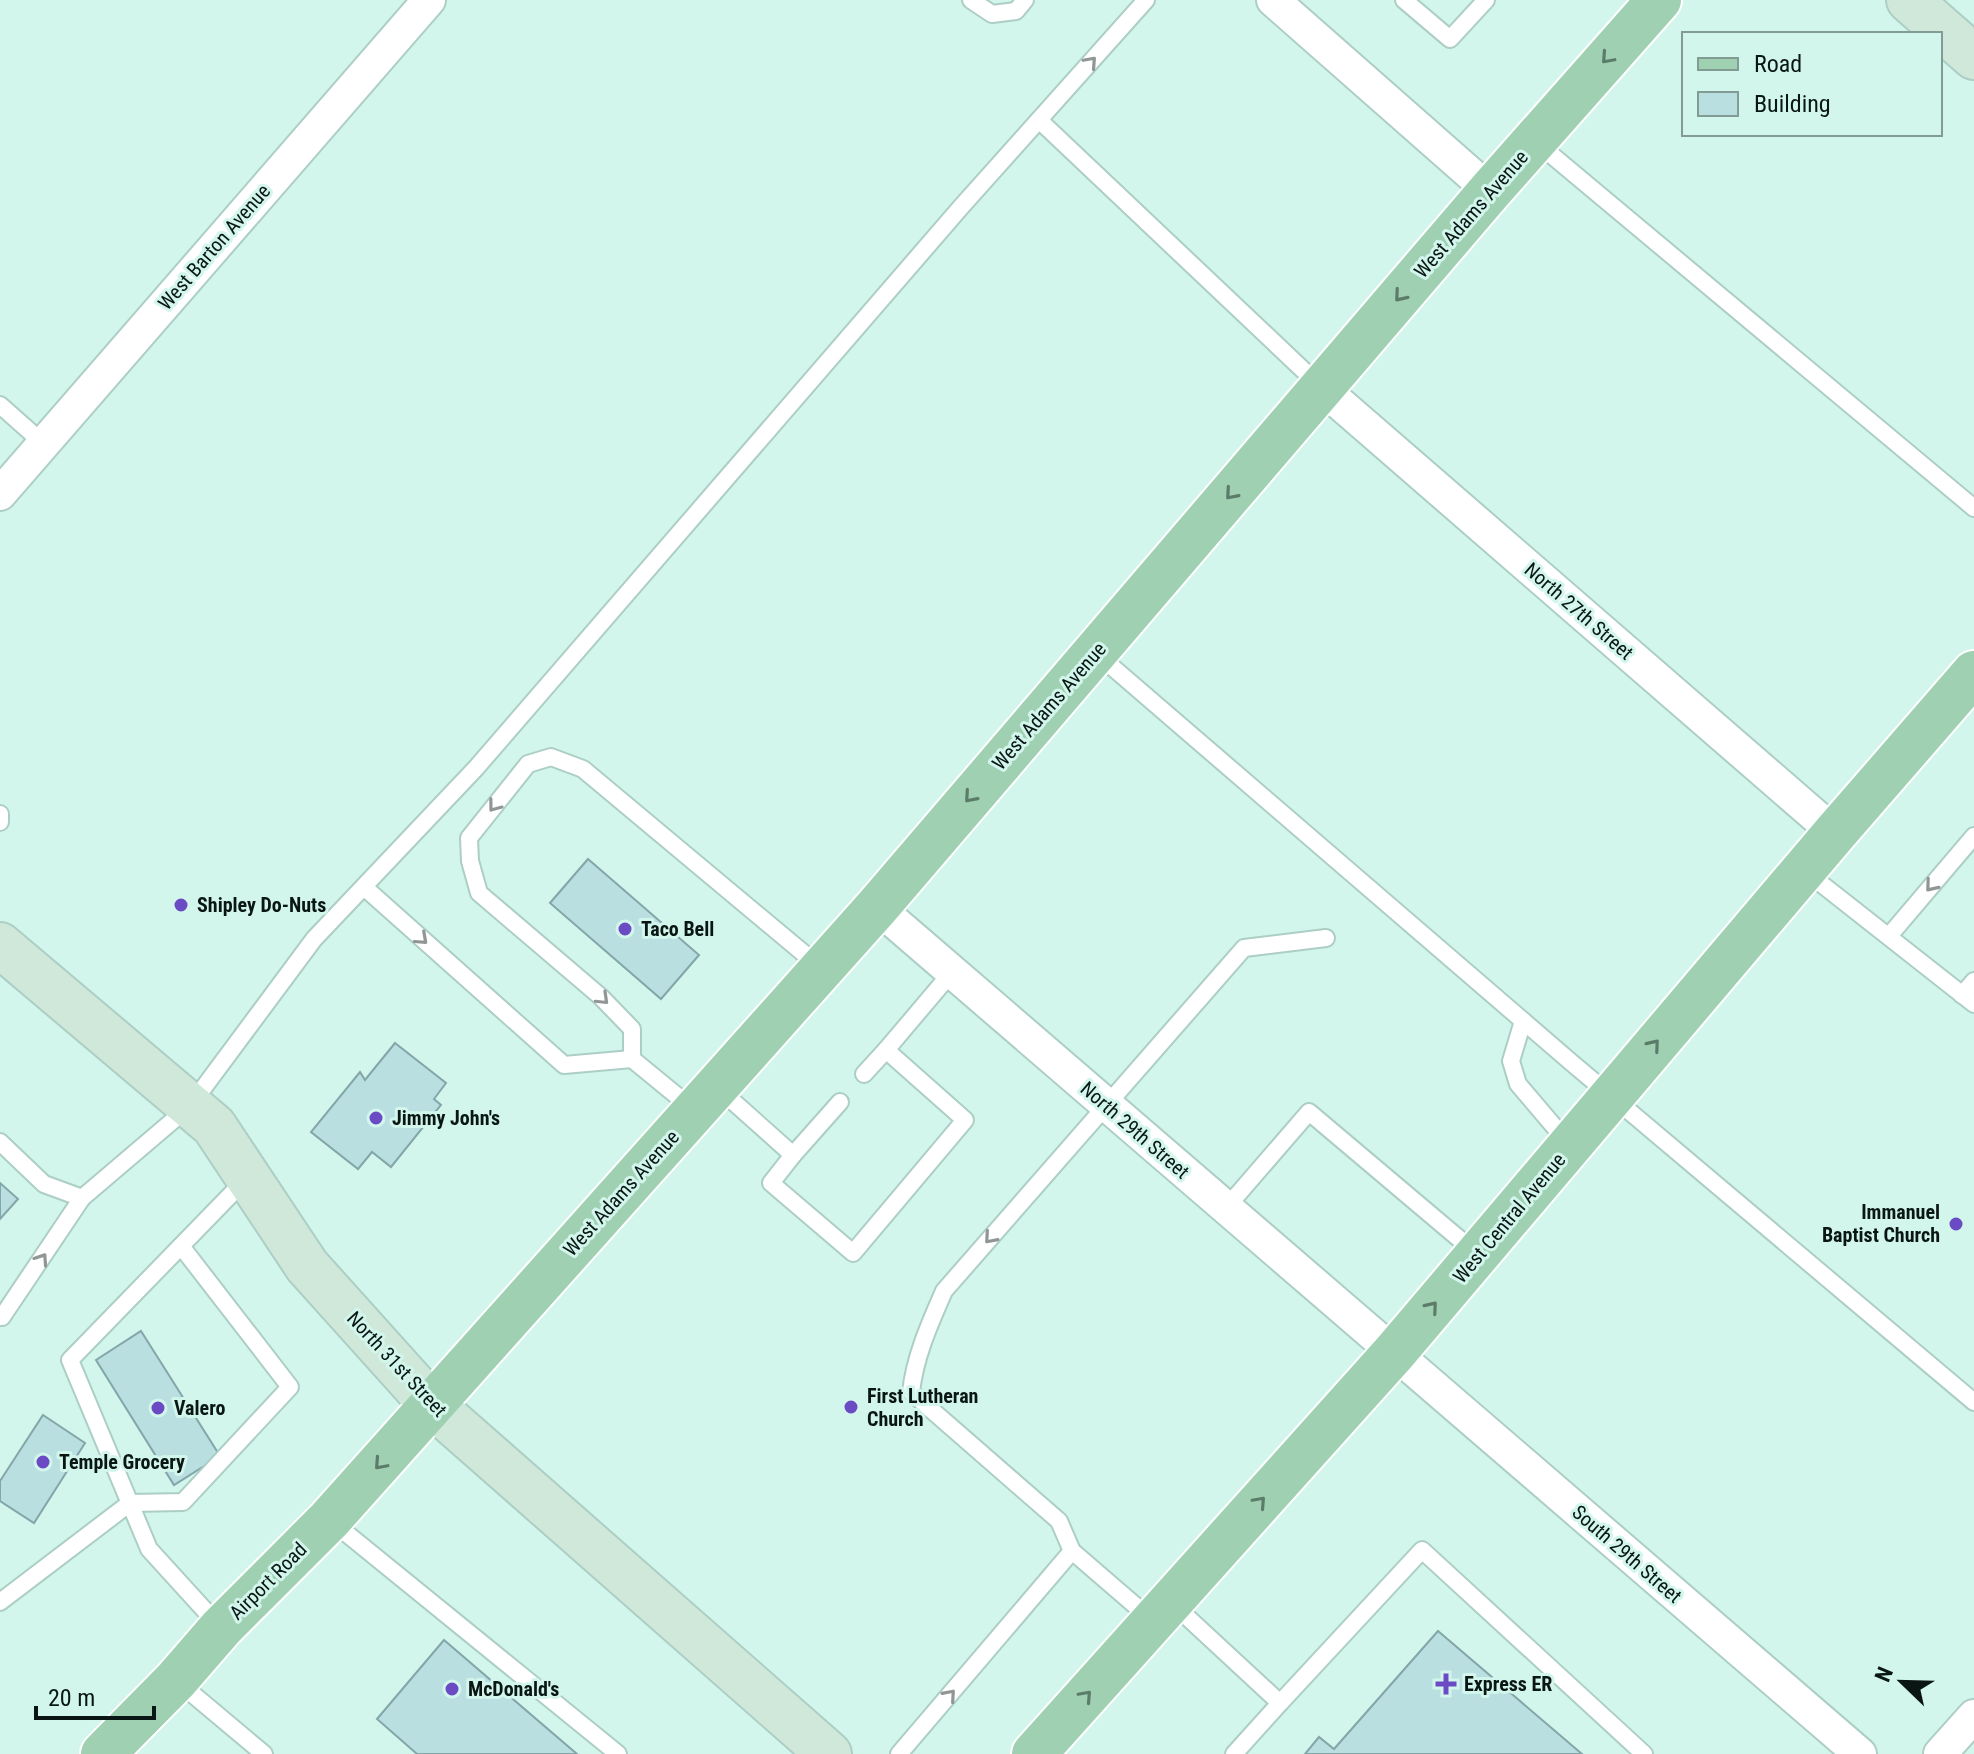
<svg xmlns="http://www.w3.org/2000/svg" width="1974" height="1754" font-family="'Roboto Condensed',sans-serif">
<rect width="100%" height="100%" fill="#d2f5ec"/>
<!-- building -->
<g fill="#badfe1" stroke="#83a6a8" stroke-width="2">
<path d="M588,859l111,96 -38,44 -111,-96z"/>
<path d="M395,1043l51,40 -12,16 7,6 -50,62 -19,-15 -14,17 -47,-37 49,-60 5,8z"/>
<path d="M0,1183l18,16 -18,20z"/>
<path d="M141,1331l79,125 -46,29 -78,-125z"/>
<path d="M43,1415l42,28 -51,80 -34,-22v-20z"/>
<path d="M1438,1631l144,123h-277l14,-17 15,12z"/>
<path d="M444,1640l133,114h-160l-40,-35z"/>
</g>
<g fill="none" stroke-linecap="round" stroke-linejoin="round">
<!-- lane casing -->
<g stroke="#accec5" stroke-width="20">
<g id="lane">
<path d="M971,0l21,14 24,-3 9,-11"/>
<path d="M1404,0l46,39 36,-39"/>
<path d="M1039,120l280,265"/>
<path d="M1536,142l438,366"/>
<path d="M0,405l44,39"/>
<path d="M1096,653l476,410 402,339"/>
<path d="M0,814v8"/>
<path d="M1805,871l169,133"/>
<path d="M364,887l200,178 68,-6"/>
<path d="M1889,936l85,-100"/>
<path d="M1962,995l12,-14"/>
<path d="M1523,1021l-12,40 7,23 51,60"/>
<path d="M864,1074l22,-24"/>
<path d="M718,1088l75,67 -22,28 82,70 112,-133 -79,-70 66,-78"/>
<path d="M693,1109l-61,-50v-30l-31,-32 -122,-104 -9,-32 -1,-23 59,-74 23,-7 32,12 237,198"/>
<path d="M0,1142l44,42 38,14"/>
<path d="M793,1155l47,-53"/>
<path d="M1226,1208l83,-96 167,141"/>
<path d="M0,1317h2l80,-119 108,-92 124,-167 162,-171 485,-561 185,-207"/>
<path d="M330,1520l288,234"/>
<path d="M0,1602l130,-99 53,-1 107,-115 -109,-141"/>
<path d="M1172,1603l108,100 -46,51"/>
<path d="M1152,1620l-80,-69 -13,-30 -148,-129c4,-36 19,-69 33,-101l300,-343 82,-10"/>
<path d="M220,1627l-71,-78 -79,-189 177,-182"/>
<path d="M177,1681l87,73"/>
<path d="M1280,1703l142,-153 222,204"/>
<path d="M899,1754l173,-203"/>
</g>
</g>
<!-- street casing -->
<g stroke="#accec5" stroke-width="36">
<g id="street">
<path d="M1273,0l217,191"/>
<path d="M1322,388l513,445"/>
<path d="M0,494l429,-494"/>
<path d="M877,907l983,847"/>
<path d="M1940,1754l34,-38"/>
</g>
</g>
<!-- secondary casing -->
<g stroke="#accec5" stroke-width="48">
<g id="secondary">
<path d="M1909,0l65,57"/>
<path d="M0,945l214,181 93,140 125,139 397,349"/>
</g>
</g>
<!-- primary casing -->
<g stroke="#fff" stroke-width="48">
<g id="primary">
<path d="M103,1754l73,-74 45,-52 108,-108 548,-613 613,-716 169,-191"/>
<path d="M1034,1754l360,-401 441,-520 139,-160"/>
</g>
</g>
<!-- lane -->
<use href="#lane" stroke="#fff" stroke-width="16"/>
<!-- street -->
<use href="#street" stroke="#fff" stroke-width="32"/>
<!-- secondary -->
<use href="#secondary" stroke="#d0e8d9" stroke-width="44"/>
<!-- primary -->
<use href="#primary" stroke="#a0d0b2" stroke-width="44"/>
</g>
<!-- one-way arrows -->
<defs><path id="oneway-chevron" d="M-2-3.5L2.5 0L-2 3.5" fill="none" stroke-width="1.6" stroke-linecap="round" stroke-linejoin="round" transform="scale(2)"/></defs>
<g stroke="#5c7c6a">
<use href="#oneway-chevron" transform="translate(1607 58) rotate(132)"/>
<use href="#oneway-chevron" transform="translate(1400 296) rotate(130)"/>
<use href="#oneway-chevron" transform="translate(1231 494) rotate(131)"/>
<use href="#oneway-chevron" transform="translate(970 797) rotate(131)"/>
<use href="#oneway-chevron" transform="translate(1654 1045) rotate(-50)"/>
<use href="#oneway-chevron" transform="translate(1432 1307) rotate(-50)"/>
<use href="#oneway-chevron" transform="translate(380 1464) rotate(132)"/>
<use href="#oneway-chevron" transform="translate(1260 1502) rotate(-48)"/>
<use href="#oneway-chevron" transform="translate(1086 1696) rotate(-48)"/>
</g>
<g stroke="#909695">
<use href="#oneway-chevron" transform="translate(1091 62) rotate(-48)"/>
<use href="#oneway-chevron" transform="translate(494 806) rotate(127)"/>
<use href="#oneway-chevron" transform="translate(1931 886) rotate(130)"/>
<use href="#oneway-chevron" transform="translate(422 939) rotate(42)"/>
<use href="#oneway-chevron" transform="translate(603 999) rotate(44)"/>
<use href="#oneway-chevron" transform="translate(990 1238) rotate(131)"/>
<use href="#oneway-chevron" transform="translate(42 1259) rotate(-56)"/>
<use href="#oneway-chevron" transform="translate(950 1695) rotate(-49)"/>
</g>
<!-- markers -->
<g fill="#6a4bc4" stroke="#d2f5ec" stroke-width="3">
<circle cx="181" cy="905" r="8"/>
<circle cx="625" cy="929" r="8"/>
<circle cx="376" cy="1118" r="8"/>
<circle cx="1956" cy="1224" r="8"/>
<circle cx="851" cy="1407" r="8"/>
<circle cx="158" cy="1408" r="8"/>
<circle cx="43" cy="1462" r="8"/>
<path d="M1442 1672h8v8h8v8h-8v8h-8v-8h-8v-8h8z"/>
<circle cx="452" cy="1689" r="8"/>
</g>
<g text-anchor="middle" stroke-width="6" stroke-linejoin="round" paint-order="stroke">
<!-- street labels -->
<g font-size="20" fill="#091613" stroke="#d2f5ec">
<text transform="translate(1471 214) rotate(-49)" y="7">West Adams Avenue</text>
<text transform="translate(214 247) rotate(-49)" y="7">West Barton Avenue</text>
<text transform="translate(1579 611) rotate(41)" y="7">North 27th Street</text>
<text transform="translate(1049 706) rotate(-49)" y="7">West Adams Avenue</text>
<text transform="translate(1135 1130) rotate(41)" y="7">North 29th Street</text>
<text transform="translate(621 1193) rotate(-48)" y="7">West Adams Avenue</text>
<text transform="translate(1509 1218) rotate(-50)" y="7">West Central Avenue</text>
<text transform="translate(397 1364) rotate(47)" y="7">North 31st Street</text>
<text transform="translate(1627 1554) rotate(41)" y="7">South 29th Street</text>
<text transform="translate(268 1581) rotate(-45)" y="7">Airport Road</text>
</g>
<!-- poi labels -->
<g font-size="20" font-weight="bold" fill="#091613" stroke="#d2f5ec" text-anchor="start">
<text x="197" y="912">Shipley Do-Nuts</text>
<text x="641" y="936">Taco Bell</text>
<text x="392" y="1125">Jimmy John's</text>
<text x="1940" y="1219" text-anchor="end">Immanuel<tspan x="1940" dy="23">Baptist Church</tspan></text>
<text x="867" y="1403">First Lutheran<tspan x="867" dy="23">Church</tspan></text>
<text x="174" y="1415">Valero</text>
<text x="59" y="1469">Temple Grocery</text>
<text x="1464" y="1691">Express ER</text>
<text x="468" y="1696">McDonald's</text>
</g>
</g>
<!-- legend -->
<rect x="1682" y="32" width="260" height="104" fill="#d2f5ec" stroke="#829c95" stroke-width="2"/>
<rect x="1698" y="58" width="40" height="12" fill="#a0d0b2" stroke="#829c95" stroke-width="2"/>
<text x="1754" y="72" font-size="24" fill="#091613">Road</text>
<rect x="1698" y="92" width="40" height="24" fill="#badfe1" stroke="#829c95" stroke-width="2"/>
<text x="1754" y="112" font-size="24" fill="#091613">Building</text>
<!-- north arrow -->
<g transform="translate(1902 1682) rotate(293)" stroke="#d2f5ec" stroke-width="6" paint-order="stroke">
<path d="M0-6L14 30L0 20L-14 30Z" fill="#091613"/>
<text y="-12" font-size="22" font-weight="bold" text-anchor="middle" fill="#091613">N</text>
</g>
<!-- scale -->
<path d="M36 1706v12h118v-12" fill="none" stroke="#091613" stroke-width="4"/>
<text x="48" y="1706" font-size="24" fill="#091613" stroke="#d2f5ec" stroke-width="6" paint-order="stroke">20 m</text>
</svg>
